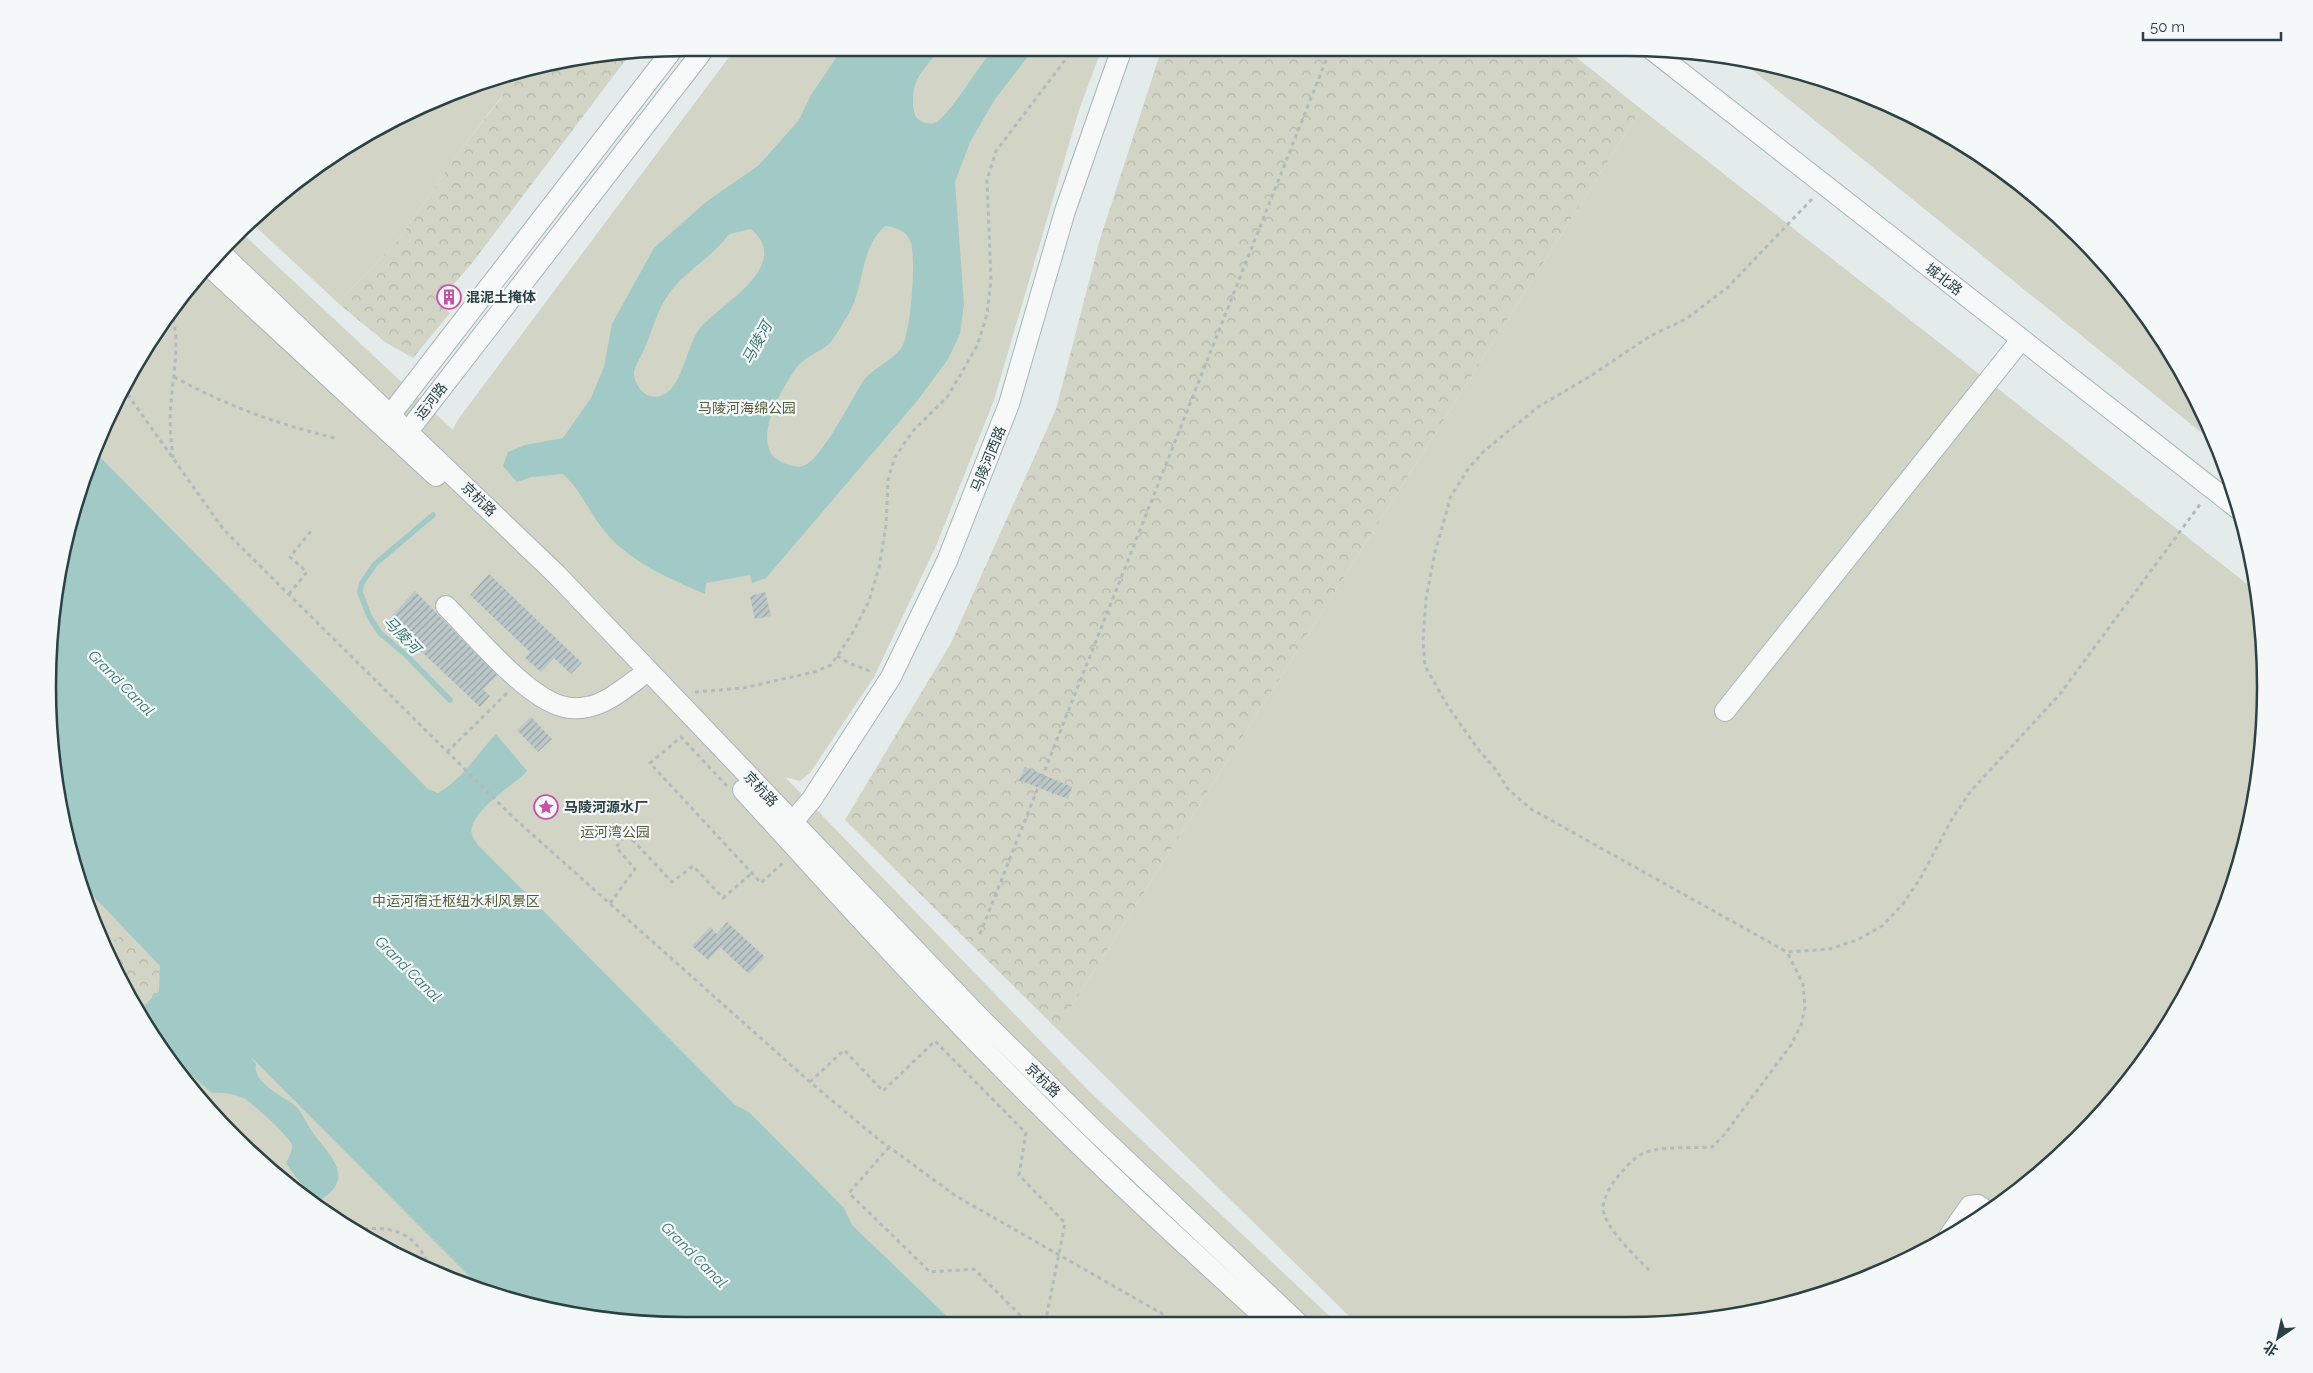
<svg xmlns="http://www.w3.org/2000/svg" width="2313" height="1373" font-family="Raleway,'Noto Sans SC',sans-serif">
<defs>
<pattern id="forest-crowns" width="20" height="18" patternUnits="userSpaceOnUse" patternTransform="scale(1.25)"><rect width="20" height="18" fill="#d2d4c5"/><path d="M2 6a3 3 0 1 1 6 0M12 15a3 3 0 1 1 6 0" fill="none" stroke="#b4b7aa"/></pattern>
<pattern id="building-hatch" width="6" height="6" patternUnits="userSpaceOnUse" patternTransform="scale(1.25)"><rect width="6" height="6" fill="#bbc7c8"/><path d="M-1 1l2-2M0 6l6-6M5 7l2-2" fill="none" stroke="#98a3a4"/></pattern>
</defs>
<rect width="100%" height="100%" fill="#e4ebeb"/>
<!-- green -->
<g fill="#d2d4c5">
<path d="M1101,51l-22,59 -85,290 -58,146 -62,131 -64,96 -10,8 -15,-4 305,315 248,232h-694l-163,-33 -150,-73 -96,-79 -56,-64 -65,-106 -32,-77 -22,-81 -12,-124 5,-84 28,-122 33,-77 65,-106 64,-64 210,196 4,-9 275,-368z"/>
<path d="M1745,64l87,18 150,73 97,80 79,97 60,114z"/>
<path d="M491,79l12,16 -39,50 -65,94 -61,64 -85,-79 45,-45 106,-65z"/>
<path d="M1641,109l615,482 9,96 -12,124 -36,120 -59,111 -110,125 -102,73 -114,52 -163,32h-312l-300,-295z"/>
</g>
<!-- forest -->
<g fill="url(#forest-crowns)">
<path d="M1566,49l75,60 -584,920 -212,-209 106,-177 105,-234 44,-170 61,-188z"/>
<path d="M603,53h28l-159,210 -19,22 -12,2 4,22 5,4 -37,45 -28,-16 -47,-39 61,-64 65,-94 39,-49 -12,-17z"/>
<path d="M128,933l32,33 -1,25 -20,20 -25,-42 -10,-24z"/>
</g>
<!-- water -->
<g fill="#a1c9c6" fill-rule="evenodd">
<path d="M1032,51l-37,48 -25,43 -15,40 9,122 -4,30 -12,25 -31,42 -151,177 -14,5 -2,-8 -44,8 -1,11 -7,-3c-32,-14 -68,-30 -91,-57 -17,-19 -25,-43 -44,-60l-32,3 -14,5 -14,-16 5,-14 17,-7 38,-7 28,-40 13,-31 8,-43 42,-76 52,-46 53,-37 40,-45 12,-25 29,-43h98c-16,20 -26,26 -25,54 1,5 1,10 6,14 5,3 12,5 18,2 11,-6 43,-57 54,-70zM885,226c11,1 23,5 26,17 5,18 0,85 -8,102 -9,17 -31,22 -41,38 -11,17 -41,78 -59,83 -9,2 -20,-2 -28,-8 -22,-21 8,-73 23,-92 8,-10 22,-14 31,-22 7,-8 13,-20 19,-29 17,-28 11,-66 37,-89zM751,229c42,36 -27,73 -50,98 -14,15 -18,60 -38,68 -6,3 -12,2 -18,-1 -6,-5 -10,-12 -11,-19 -1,-6 5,-15 8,-21 9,-18 13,-39 24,-56 16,-26 45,-39 63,-64z"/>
<path d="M94,451l334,338 10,4c24,-13 39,-39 58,-59l31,37c-15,16 -48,33 -55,56 -2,7 2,12 6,18l257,260 14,7 95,96 8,17 103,99h-311l-158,-31 -237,-238 7,9c-4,18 25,31 37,40 8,6 14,20 20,29 16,22 43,44 9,66 -14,-4 -28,-24 -36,-36 2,-5 7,-12 6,-18 -2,-8 -38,-40 -45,-45 -10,-6 -24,-8 -35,-7l-46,-40 -27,-42 20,-20 1,-25 -81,-85 -19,-70 -12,-124 5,-84 28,-122z"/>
</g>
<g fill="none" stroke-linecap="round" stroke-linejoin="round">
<!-- stream -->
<path stroke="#a1c9c6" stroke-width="5.5" d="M433,515l-58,49 -13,19 -2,9 9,24 11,17 27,23 43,44"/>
</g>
<!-- building -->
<g fill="url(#building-hatch)">
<path d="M489,574l93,89 -11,11 -17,-16 -13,14 -16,-14 5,-6 -60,-57z"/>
<path d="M415,591l82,84 -14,14 7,7 -10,11 -92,-87z"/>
<path d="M765,592l6,24 -16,3 -5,-23z"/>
<path d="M531,717l21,22 -14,13 -21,-22z"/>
<path d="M1025,767l47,20 -4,12 -49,-19z"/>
<path d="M727,922l38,35 -16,17 -29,-27 -12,13 -16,-14 18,-19 7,7z"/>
</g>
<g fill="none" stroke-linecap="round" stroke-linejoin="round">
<!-- minor casing -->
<g stroke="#a9b5b5" stroke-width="22">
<g id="minor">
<path d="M1651,49l586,459"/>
<path d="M670,53l-279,361 1,21 17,-5 292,-377"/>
<path d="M223,255l334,320 424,444 113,111 205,194"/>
<path d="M210,267l226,209"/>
<path d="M446,606c27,27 78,89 115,100 9,3 17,3 26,1 19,-3 38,-19 53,-30"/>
<path d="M1725,711l296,-371"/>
<path d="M743,790c96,106 193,213 295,314 76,76 155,148 234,220"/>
<path d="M784,832l28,-33 79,-122 56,-116 62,-157 56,-193 56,-160"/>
<path d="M1947,1239l23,-33 8,-1 8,6"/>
</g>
</g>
<!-- path -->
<g stroke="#b2babb" stroke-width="3" stroke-dasharray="4 4" stroke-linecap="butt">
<path d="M1812,199l-84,88 -42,32 -36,17 -58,39 -54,32 -54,44 -16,18 -17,27 -16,56 -9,47 -3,42 2,25 24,42 29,41 18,21 12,19 23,20 256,143 43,-3 27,-9 25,-14 21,-22 18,-27 31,-58 18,-27 90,-98 141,-191"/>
<path d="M171,311c10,30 2,62 0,93 -2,18 0,36 2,54"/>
<path d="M174,377c56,30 100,46 161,61"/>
<path d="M123,388l101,142 291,289 295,263 68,57 78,57 224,128"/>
<path d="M289,594l18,-22 -17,-15 22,-27"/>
<path d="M837,656l14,8 22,8"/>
<path d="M695,692l48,-4 71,-16 17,-7 21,-31 17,-33 10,-33 7,-43 2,-45 7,-23 18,-26 35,-35 29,-50 10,-32 4,-34 -4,-100 9,-29 76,-100"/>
<path d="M447,752l60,-59"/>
<path d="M727,786l-46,-49 -31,26 111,120 23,-21"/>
<path d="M610,903l25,-34 -19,-22 11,-13 45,48 21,-16 30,32 29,-25"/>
<path d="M980,934l350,-884"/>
<path d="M810,1082l34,-32 39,41 52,-50 91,92 -7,42 46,48 -20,101"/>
<path d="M889,1147l-40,46 81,79 44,-3 55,55"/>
<path d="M356,1230c33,-5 60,1 72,35"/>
<path d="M1649,1270c-13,-13 -45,-43 -46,-62 0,-10 10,-27 17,-34 9,-11 19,-22 34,-24 16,-3 40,-2 58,-3l12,-12 67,-90 10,-20 4,-18 -2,-23 -16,-32"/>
</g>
<!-- minor -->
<use href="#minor" stroke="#f7f9f9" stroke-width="20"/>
</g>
<!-- icons -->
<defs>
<g id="building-ring" transform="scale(1.25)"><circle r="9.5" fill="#f4f8f8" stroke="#c851a7" stroke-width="1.5"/><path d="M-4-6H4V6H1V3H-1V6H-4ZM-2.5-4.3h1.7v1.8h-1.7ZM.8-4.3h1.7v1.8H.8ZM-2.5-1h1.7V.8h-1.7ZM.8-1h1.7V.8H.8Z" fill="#c851a7"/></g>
<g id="sight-ring" transform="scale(1.25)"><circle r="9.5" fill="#f4f8f8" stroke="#c851a7" stroke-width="1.5"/><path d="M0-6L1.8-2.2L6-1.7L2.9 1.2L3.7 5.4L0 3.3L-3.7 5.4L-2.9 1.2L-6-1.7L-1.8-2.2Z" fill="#c851a7"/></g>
</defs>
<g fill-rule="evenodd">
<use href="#building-ring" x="449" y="297"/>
<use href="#sight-ring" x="546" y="807"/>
</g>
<g text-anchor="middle" stroke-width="4.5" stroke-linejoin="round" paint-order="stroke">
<!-- street labels -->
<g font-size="14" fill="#2c4143" stroke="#f4f8f8">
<text transform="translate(1944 279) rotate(38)" y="5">城北路</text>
<text transform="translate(431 401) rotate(-52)" y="5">运河路</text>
<text transform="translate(988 459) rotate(-68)" y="5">马陵河西路</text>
<text transform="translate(479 499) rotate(44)" y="5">京杭路</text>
<text transform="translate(761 789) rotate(47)" y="5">京杭路</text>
<text transform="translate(1043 1080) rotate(44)" y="5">京杭路</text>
</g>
<!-- poi labels -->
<g font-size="14" font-weight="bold" fill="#2c4143" stroke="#f4f8f8" text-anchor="start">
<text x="466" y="302">混泥土掩体</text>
<text x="564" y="812">马陵河源水厂</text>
</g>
<!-- park labels -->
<g font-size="14" fill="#555e3a" stroke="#f4f8f8">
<text x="747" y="413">马陵河海绵公园</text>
<text x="615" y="837">运河湾公园</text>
<text x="456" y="906">中运河宿迁枢纽水利风景区</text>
</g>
<!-- water labels -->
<g font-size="15" font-style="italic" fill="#387574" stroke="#f4f8f8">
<text transform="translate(757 343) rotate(-61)" y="5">马陵河</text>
<text transform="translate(402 635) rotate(46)" y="5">马陵河</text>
<text transform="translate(121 683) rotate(45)" y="5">Grand Canal</text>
<text transform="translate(408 969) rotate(45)" y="5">Grand Canal</text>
<text transform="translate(694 1255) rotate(45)" y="5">Grand Canal</text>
</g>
</g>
<!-- crop -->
<path d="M0 0H2313V1373H0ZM686 56H1627A630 630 0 0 1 2257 686V687A630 630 0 0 1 1627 1317H686A630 630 0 0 1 56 687V686A630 630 0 0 1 686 56Z" fill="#f4f8f8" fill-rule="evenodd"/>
<path fill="none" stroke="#2c4143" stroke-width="2.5" d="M686 56H1627A630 630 0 0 1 2257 686V687A630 630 0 0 1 1627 1317H686A630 630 0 0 1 56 687V686A630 630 0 0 1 686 56Z"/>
<!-- north arrow -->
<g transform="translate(2278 1338) rotate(214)" stroke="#f4f8f8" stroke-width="4" paint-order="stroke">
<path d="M0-4L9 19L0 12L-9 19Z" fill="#2c4143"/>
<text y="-8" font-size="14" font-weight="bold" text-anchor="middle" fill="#2c4143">北</text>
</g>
<!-- scale -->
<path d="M2143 32v8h138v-8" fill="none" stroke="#2c4143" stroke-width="2.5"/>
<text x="2150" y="32" font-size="15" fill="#2c4143" stroke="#f4f8f8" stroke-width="4" paint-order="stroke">50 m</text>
</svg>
